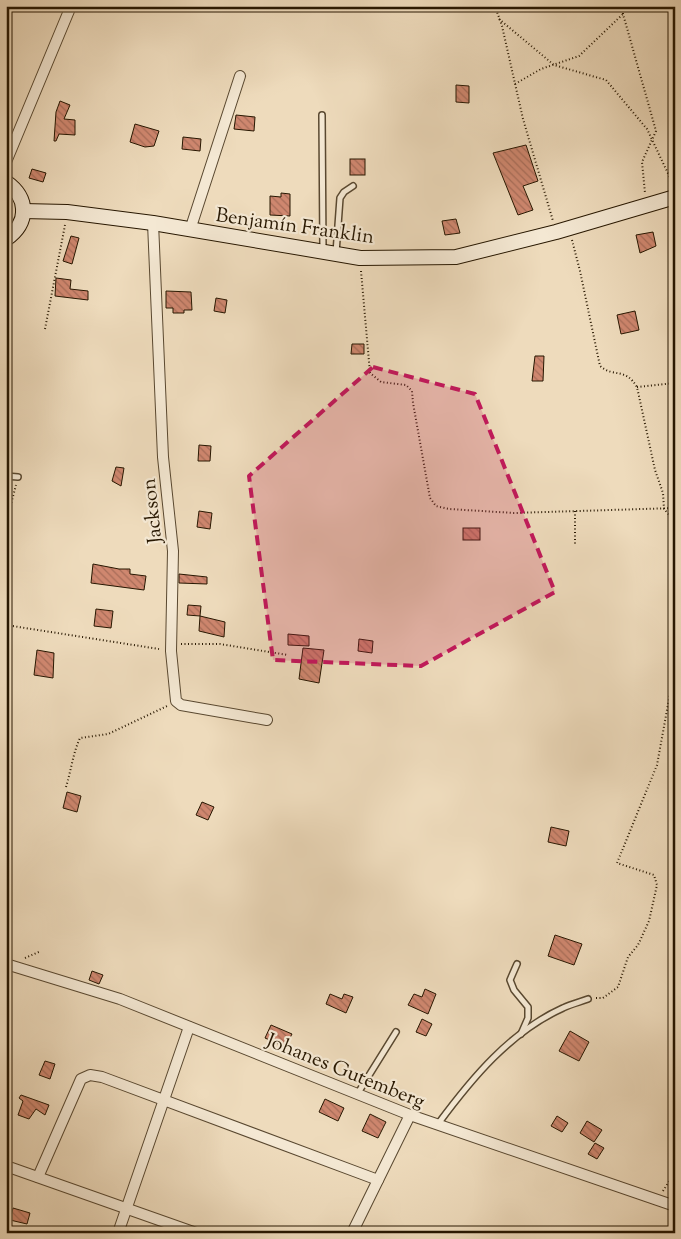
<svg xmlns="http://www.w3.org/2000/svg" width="681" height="1239" font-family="'Sorts Mill Goudy',serif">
<defs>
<pattern id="building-back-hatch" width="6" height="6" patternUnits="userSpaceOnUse" patternTransform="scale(1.25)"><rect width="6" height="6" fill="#cf876f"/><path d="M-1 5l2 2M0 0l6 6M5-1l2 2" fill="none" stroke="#a86d59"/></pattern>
</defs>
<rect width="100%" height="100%" fill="#eedbbc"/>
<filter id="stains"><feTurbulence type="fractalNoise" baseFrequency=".004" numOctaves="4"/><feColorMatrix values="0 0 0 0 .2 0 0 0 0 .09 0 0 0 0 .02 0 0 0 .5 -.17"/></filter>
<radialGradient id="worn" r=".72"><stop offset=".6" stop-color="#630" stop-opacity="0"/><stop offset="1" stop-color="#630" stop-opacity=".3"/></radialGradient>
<!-- building -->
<g fill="url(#building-back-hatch)" stroke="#271701">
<path d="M456,85l13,1v17l-13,-1z"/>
<path d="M60,101l10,4 -6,14 11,1v15l-16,-1 -3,7h-2l2,-29z"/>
<path d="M236,115l19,2 -1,14 -20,-2z"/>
<path d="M135,124l24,7 -5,15 -9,1 -15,-5z"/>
<path d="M183,137l18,2 -1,12 -18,-2z"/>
<path d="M526,145l12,36 -15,5 10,24 -15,5 -25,-62z"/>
<rect x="350" y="159" width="15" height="16"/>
<path d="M32,169l14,4 -3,9 -14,-4z"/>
<path d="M281,193l9,1v22l-20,-1v-19l11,1z"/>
<path d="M456,219l4,14 -15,2 -3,-14z"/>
<path d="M653,232l3,14 -16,7 -4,-18z"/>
<path d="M71,236l8,2 -7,26 -9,-3z"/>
<path d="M56,278l15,2 -1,9 18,2v9l-33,-4z"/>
<path d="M166,291l25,1 1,18h-8v3h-11v-5h-7z"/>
<path d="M216,298l11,2 -2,13 -11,-2z"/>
<path d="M635,311l4,19 -18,4 -4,-19z"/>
<path d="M352,344h12v10h-13z"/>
<path d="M535,356h9l-1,25h-11z"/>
<path d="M199,445l12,1 -1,15h-12z"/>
<path d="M116,467l8,1 -3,18 -9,-5z"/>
<path d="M199,511l13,2 -2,16 -13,-2z"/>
<rect x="463" y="528" width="17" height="12"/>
<path d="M93,564l26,5h11v5l16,2 -2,14 -53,-7z"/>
<path d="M179,574l28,3v7l-28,-1z"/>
<path d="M188,605l13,1 -1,10 -13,-1z"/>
<path d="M96,609l17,2 -2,17 -17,-2z"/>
<path d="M200,616l25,6 -1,15 -25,-6z"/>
<path d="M288,634l21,2v10l-21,-1z"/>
<path d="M359,639l14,2 -1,12 -14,-2z"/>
<path d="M303,648l21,2 -5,33 -20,-4z"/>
<path d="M37,650l17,3 -1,25 -19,-3z"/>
<path d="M67,792l14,4 -4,16 -14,-4z"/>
<path d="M202,802l12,5 -6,13 -12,-5z"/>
<path d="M551,827l18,4 -3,15 -18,-4z"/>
<path d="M555,935l27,9 -8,21 -26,-9z"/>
<path d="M92,971l11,4 -4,9 -10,-4z"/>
<path d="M425,989l11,5 -8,20 -20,-9 6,-11 8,3z"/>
<path d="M330,994l12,5 2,-5 9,3 -7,16 -20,-9z"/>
<path d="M422,1019l10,5 -6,12 -10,-4z"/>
<path d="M271,1025l21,9 -7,13 -20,-9z"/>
<path d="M570,1031l19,11 -10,19 -20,-10z"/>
<path d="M45,1061l10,3 -5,15 -11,-4z"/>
<path d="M21,1095l28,10 -4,10 -9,-6 -7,10 -11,-4 5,-14 -4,-3z"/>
<path d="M325,1099l19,9 -6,13 -19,-9z"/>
<path d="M370,1114l16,8 -8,16 -16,-7z"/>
<path d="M557,1116l11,7 -6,9 -11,-6z"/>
<path d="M587,1121l15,9 -8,12 -14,-9z"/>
<path d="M595,1143l9,5 -7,11 -9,-5z"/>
<path d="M13,1208l17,5 -3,11 -17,-4z"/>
</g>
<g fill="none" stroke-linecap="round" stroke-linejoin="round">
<!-- lane casing -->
<g stroke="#594830" stroke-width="8">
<g id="lane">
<path d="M322,115l1,136"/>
<path d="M336,253l4,-55 4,-6 9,-6"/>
<path d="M6,476l12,1"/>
<path d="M517,964l-7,16 4,10 14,17v11l-7,16"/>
<path d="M358,1093l38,-61"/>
<path d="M438,1124c34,-46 72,-92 125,-116 8,-4 17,-6 25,-9"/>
</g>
</g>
<!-- street casing -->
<g stroke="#594830" stroke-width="12">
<g id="street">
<path d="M6,162l65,-156"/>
<path d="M153,223l10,234 10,94 -2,100 5,50 5,4 86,15"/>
<path d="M190,230l50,-154"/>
<path d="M6,964l114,35 290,116 265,91"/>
<path d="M6,1166l190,67"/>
<path d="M38,1177l43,-98 9,-4 12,2 276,103"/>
<path d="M118,1233l71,-206"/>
<path d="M352,1233l58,-118"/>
</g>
</g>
<!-- secondary casing -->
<g stroke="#271701" stroke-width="16">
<g id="secondary">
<path d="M6,182c23,16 23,41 0,57"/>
<path d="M23,211l44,1 86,11 207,35 96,-1 100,-25 119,-35"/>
</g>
</g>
<!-- path -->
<g stroke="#271701" stroke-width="2" stroke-dasharray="1 2.5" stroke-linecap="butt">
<path d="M495,6l7,20 21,93 30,102"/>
<path d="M623,6v8l33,117 -14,31 3,31"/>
<path d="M499,19l55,46 52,15 41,49 26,55"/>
<path d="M515,84l26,-15 38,-13 44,-42"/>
<path d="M572,240l8,31 20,95c14,12 25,1 37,21l18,83 8,23 1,16 8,9 3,10"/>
<path d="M361,271l9,102 11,9 25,3 6,6 1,12 17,95 6,8 13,3 65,4 161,-5"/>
<path d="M45,329l20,-104"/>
<path d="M637,387l38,-4"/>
<path d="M575,511v33"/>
<path d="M6,523l10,-38"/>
<path d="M675,567l-5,24 5,1"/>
<path d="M6,625l153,24"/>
<path d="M181,644h39l68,11"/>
<path d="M66,787c5,-16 7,-34 14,-49l28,-4 59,-28"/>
<path d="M25,958l16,-7"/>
<path d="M596,998h7l15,-11 10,-30 10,-12 11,-24 8,-36 -3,-10 -37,-12 40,-98 18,-99"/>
<path d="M663,1191l12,-19"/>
</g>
<!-- lane -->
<use href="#lane" stroke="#f4e8d3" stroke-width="5"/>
<!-- street -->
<use href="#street" stroke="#f4e8d3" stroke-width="10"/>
<!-- secondary -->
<use href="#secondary" stroke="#f4e8d3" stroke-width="14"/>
</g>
<!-- marked area -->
<path fill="#c2185b" fill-opacity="0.2" stroke="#c2185b" stroke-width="4" stroke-dasharray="10 6" stroke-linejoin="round" d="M373,367l102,27 80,198 -134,74 -148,-6 -24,-184z"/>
<g text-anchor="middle" stroke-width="4.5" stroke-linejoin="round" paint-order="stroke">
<!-- street labels -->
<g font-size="20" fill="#271701" stroke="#f4e8d3">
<text transform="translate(295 225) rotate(8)" y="7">Benjamín Franklin</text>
<text transform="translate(151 511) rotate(-96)" y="7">Jackson</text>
<text transform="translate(346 1070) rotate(22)" y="7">Johanes Gutemberg</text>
</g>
</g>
<!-- margin -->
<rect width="681" height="1239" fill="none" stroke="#eedbbc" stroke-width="25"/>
<rect x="8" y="8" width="666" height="1224" fill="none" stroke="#271701" stroke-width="2.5"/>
<rect x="12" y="12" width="656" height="1214" fill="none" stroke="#271701"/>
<rect width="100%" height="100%" filter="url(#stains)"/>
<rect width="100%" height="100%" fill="url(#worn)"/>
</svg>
